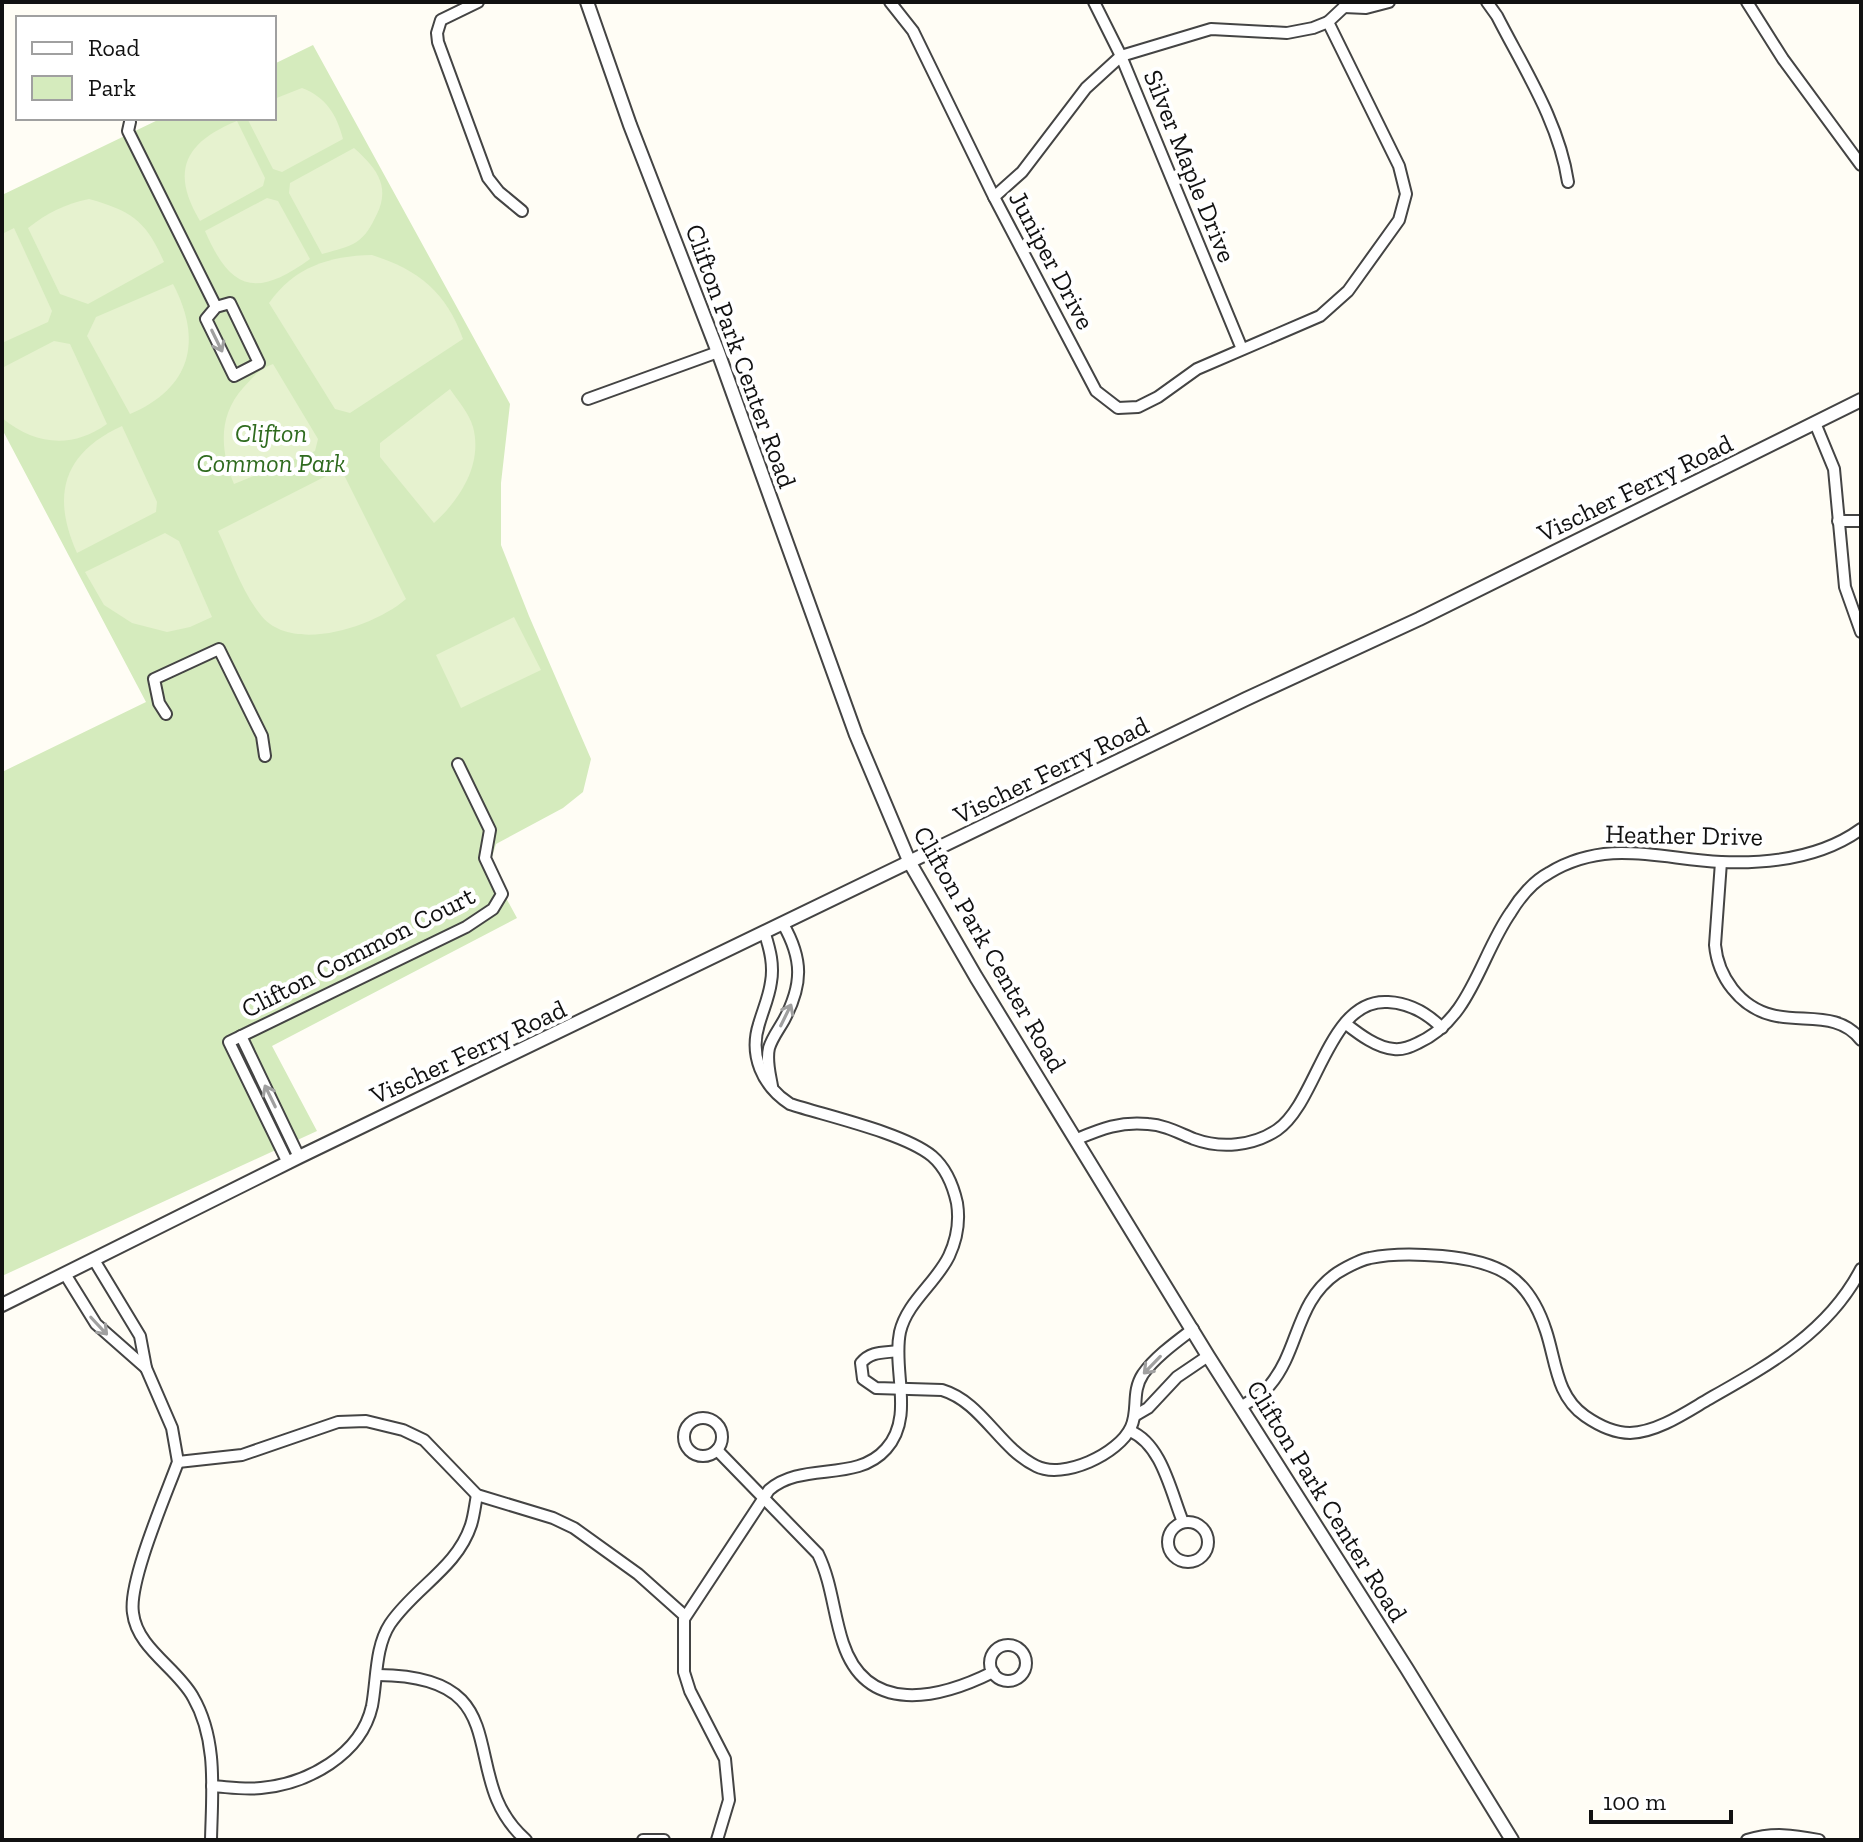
<svg xmlns="http://www.w3.org/2000/svg" width="1863" height="1842" font-family="'Zilla Slab',serif">
<rect width="100%" height="100%" fill="#fffdf5"/>
<!-- green -->
<path fill="#d5ebbd" d="M313,45l197,359 -9,79v62l28,71 62,143 -8,33 -20,16 -67,36 -7,23 28,51 -245,128 45,85 -315,145v-504l144,-70 -144,-273v-234l160,-77h112v-54z"/>
<!-- pitch -->
<g fill="#e6f2cf">
<path d="M302,88c24,9 35,27 41,51l-61,33 -9,-3 -26,-51h27v-19z"/>
<path d="M237,121l28,57 -2,8 -63,35c-30,-50 -15,-79 37,-100z"/>
<path d="M354,148c25,22 38,41 20,72 -5,10 -11,19 -21,24 -10,5 -21,7 -31,10l-33,-61 1,-10z"/>
<path d="M267,198l11,3 32,58c-54,39 -79,32 -105,-28z"/>
<path d="M89,199c43,12 57,22 75,63l-76,42 -28,-10 -32,-66c19,-15 37,-24 61,-29z"/>
<path d="M14,228l38,83 -4,11 -46,21v-109z"/>
<path d="M372,255c47,15 74,37 91,84l-113,74 -15,-4 -66,-106c25,-36 60,-47 103,-48z"/>
<path d="M173,284c30,57 18,104 -43,130l-43,-78 9,-19z"/>
<path d="M54,341l16,3 37,80c-35,25 -72,21 -105,-6v-50z"/>
<path d="M273,364l45,75 -3,12 -81,33c-14,-34 -16,-68 9,-96 10,-11 16,-19 30,-24z"/>
<path d="M450,389c8,12 19,24 23,38 10,37 -13,73 -39,96l-54,-66v-14z"/>
<path d="M122,426l35,76 -1,10 -79,41c-26,-58 -14,-100 45,-127z"/>
<path d="M334,472l10,3 62,124c-32,28 -116,56 -146,15 -19,-24 -29,-56 -42,-83z"/>
<path d="M165,533l14,8 33,76 -22,10 -23,5 -35,-9 -28,-18 -19,-33z"/>
<path d="M514,617l27,53 -80,38 -25,-53z"/>
</g>
<g fill="none" stroke-linecap="round" stroke-linejoin="round">
<!-- minor casing -->
<g stroke="#444" stroke-width="14">
<g id="minor">
<path d="M478,2l-37,18 -4,13 1,9 50,136 11,14 23,19"/>
<path d="M890,2l23,29 81,166 102,194 22,17 20,-1 20,-10 39,-28 123,-53 28,-25 51,-71 7,-26 -7,-28 -71,-144 16,-15 2,-5"/>
<path d="M1094,2l27,54 121,293"/>
<path d="M1487,2l10,14c27,53 62,106 71,166"/>
<path d="M1747,2l36,57 78,106"/>
<path d="M1344,7l22,1 23,-6"/>
<path d="M130,122l-2,9 88,176 14,-4 29,60 -25,13 -28,-57 10,-12"/>
<path d="M994,197l28,-25 64,-84 35,-32 90,-27 76,4 26,-5 15,-6"/>
<path d="M588,399l130,-47"/>
<path d="M1815,423l19,46 11,118 16,45"/>
<path d="M1838,521h23"/>
<path d="M166,714l-7,-11 -5,-24 65,-30 43,87 3,20"/>
<path d="M1721,862l-6,83c3,32 25,62 57,70 31,8 67,-4 89,25"/>
<path d="M1346,1024c13,10 31,24 48,25 9,1 16,-2 24,-6 53,-24 62,-87 93,-131 9,-15 23,-31 38,-39 58,-35 111,-14 172,-11 49,2 100,-4 140,-33"/>
<path d="M241,1036l58,121"/>
<path d="M772,1086c-2,-12 -6,-25 -3,-38 3,-10 10,-19 15,-28 19,-36 19,-61 -1,-96"/>
<path d="M1077,1139c24,-10 44,-18 71,-15 17,1 31,9 46,15 27,10 59,7 83,-9 41,-28 51,-132 111,-128 21,1 39,11 54,26"/>
<path d="M288,1163l-59,-121 237,-115 27,-18 9,-15 -17,-36 5,-28 -32,-66"/>
<path d="M94,1260l46,76 6,32 26,60 6,34c-12,33 -50,120 -45,151 4,35 44,55 60,84 25,43 19,95 18,143"/>
<path d="M65,1274l31,50 50,44"/>
<path d="M898,1351c-15,2 -27,0 -37,12l2,16 13,9 66,2c40,12 57,58 94,76 27,14 83,-12 95,-39 8,-17 0,-35 12,-53 12,-17 33,-32 50,-45"/>
<path d="M1241,1407c10,-7 21,-12 29,-22 30,-36 25,-83 67,-112 10,-6 22,-13 33,-15 23,-5 49,-4 72,-2 55,5 86,19 104,75 10,30 10,65 39,85 13,9 29,17 45,17 27,-1 55,-20 77,-33 60,-34 121,-67 154,-131"/>
<path d="M1136,1415l12,-7 29,-31 31,-21"/>
<circle cx="703" cy="1437" r="19"/>
<path d="M1130,1431c32,13 41,62 53,91"/>
<path d="M717,1450l101,104c14,29 15,59 25,89 24,73 96,56 150,29"/>
<path d="M178,1462l64,-7 96,-33 28,-1 37,9 21,10 53,55 76,23 21,10 64,46 47,42"/>
<circle cx="1188" cy="1542" r="20"/>
<circle cx="1008" cy="1663" r="18"/>
<path d="M378,1675c146,1 75,102 148,165"/>
<path d="M212,1786c16,1 33,4 49,2 46,-4 100,-33 111,-82 5,-27 3,-59 18,-82 24,-36 67,-56 81,-99 3,-9 4,-20 6,-30"/>
<path d="M643,1840h21"/>
<path d="M717,1840l12,-40 -4,-41 -35,-68 -6,-19v-53l85,-129c33,-29 87,-7 117,-41 29,-32 6,-79 14,-117 7,-30 36,-49 49,-76 8,-17 11,-34 8,-53 -4,-18 -11,-35 -25,-47 -28,-23 -105,-40 -142,-52 -28,-18 -41,-49 -31,-80 4,-14 10,-27 12,-42 3,-17 -1,-32 -6,-48"/>
<path d="M1747,1840c26,-8 46,-5 72,0"/>
</g>
</g>
<!-- tertiary casing -->
<g stroke="#444" stroke-width="16">
<g id="tertiary">
<path d="M587,2l43,123 88,227 138,383 54,128 66,114 232,379 199,313 105,171"/>
<path d="M2,1305l297,-148 947,-458 173,-80 442,-219"/>
</g>
</g>
<!-- minor -->
<use href="#minor" stroke="#fff" stroke-width="10"/>
<!-- tertiary -->
<use href="#tertiary" stroke="#fff" stroke-width="12"/>
</g>
<!-- one-way arrows -->
<defs><path id="oneway-shaft" d="M-6 0H5M1.5-3L5.5 0L1.5 3" fill="none" stroke-width="1.6" stroke-linecap="round" stroke-linejoin="round" transform="scale(2)"/></defs>
<g stroke="#a0a0a0">
<use href="#oneway-shaft" transform="translate(217 341) rotate(64)"/>
<use href="#oneway-shaft" transform="translate(786 1015) rotate(-64)"/>
<use href="#oneway-shaft" transform="translate(270 1096) rotate(-116)"/>
<use href="#oneway-shaft" transform="translate(99 1326) rotate(47)"/>
<use href="#oneway-shaft" transform="translate(1152 1365) rotate(134)"/>
</g>
<g text-anchor="middle" stroke-width="8" stroke-linejoin="round" paint-order="stroke">
<!-- street labels -->
<g font-size="26" fill="#111" stroke="#fff">
<text transform="translate(1190 166) rotate(68)" y="9">Silver Maple Drive</text>
<text transform="translate(1052 260) rotate(62)" y="9">Juniper Drive</text>
<text transform="translate(741 356) rotate(70)" y="9">Clifton Park Center Road</text>
<text transform="translate(1635 488) rotate(-26)" y="9">Vischer Ferry Road</text>
<text transform="translate(1051 770) rotate(-26)" y="9">Vischer Ferry Road</text>
<text transform="translate(1684 835) rotate(1)" y="9">Heather Drive</text>
<text transform="translate(990 949) rotate(60)" y="9">Clifton Park Center Road</text>
<text transform="translate(358 952) rotate(-27)" y="9">Clifton Common Court</text>
<text transform="translate(468 1052) rotate(-25)" y="9">Vischer Ferry Road</text>
<text transform="translate(1327 1501) rotate(58)" y="9">Clifton Park Center Road</text>
</g>
<!-- park labels -->
<g font-size="26" font-style="italic" fill="#2f6b1f" stroke="#fff">
<text x="271" y="442">Clifton<tspan x="271" dy="30">Common Park</tspan></text>
</g>
</g>
<!-- border -->
<rect width="1863" height="1842" fill="none" stroke="#111111" stroke-width="8"/>
<!-- legend -->
<rect x="16" y="16" width="260" height="104" fill="#ffffff" stroke="#a0a0a0" stroke-width="2"/>
<rect x="32" y="42" width="40" height="12" fill="#ffffff" stroke="#a0a0a0" stroke-width="2"/>
<text x="88" y="56" font-size="24" fill="#111111">Road</text>
<rect x="32" y="76" width="40" height="24" fill="#d5ebbd" stroke="#a0a0a0" stroke-width="2"/>
<text x="88" y="96" font-size="24" fill="#111111">Park</text>
<!-- scale -->
<path d="M1591 1810v12h140v-12" fill="none" stroke="#111111" stroke-width="4"/>
<text x="1603" y="1810" font-size="24" fill="#111111" stroke="#ffffff" stroke-width="6" paint-order="stroke">100 m</text>
</svg>
